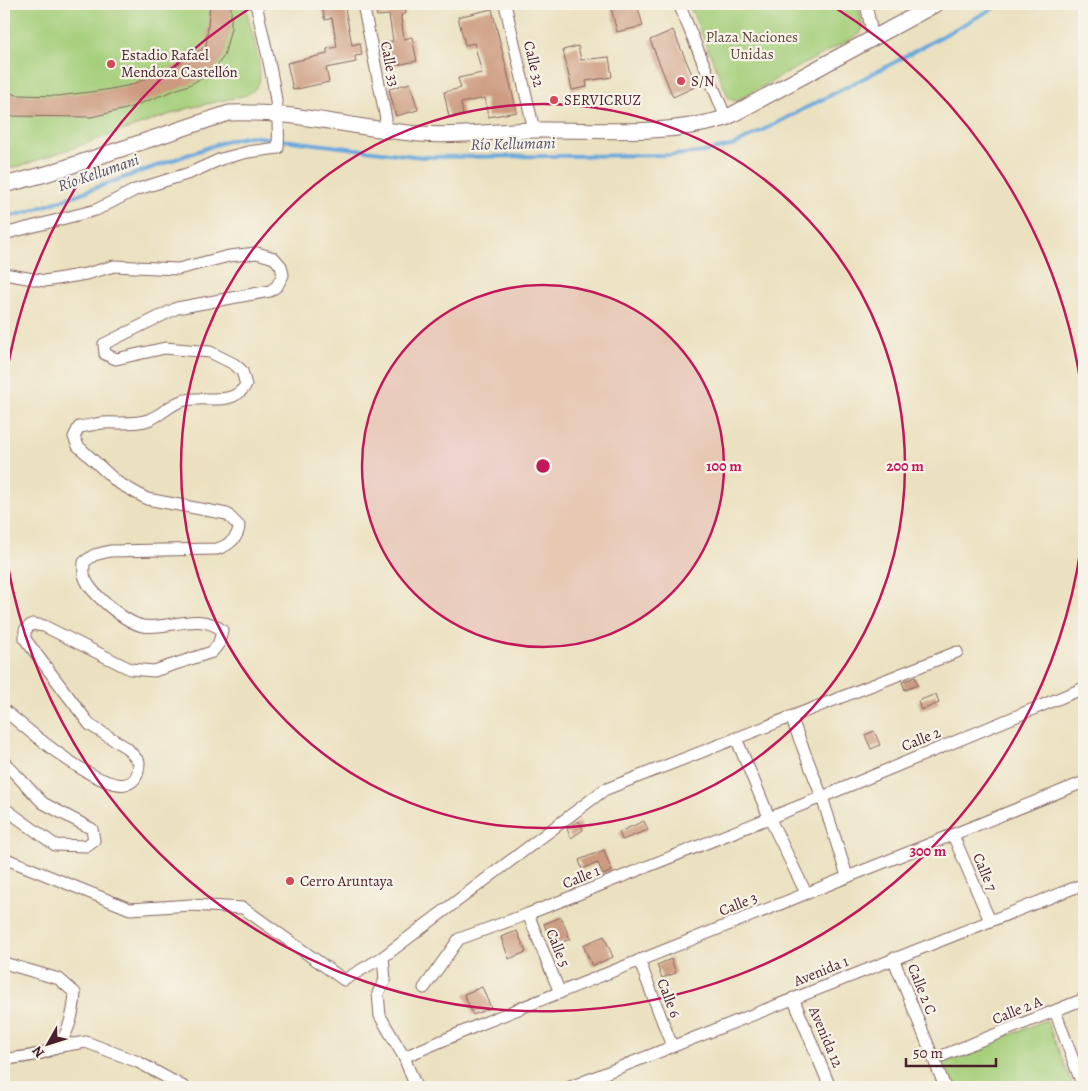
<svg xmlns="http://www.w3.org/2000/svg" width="1088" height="1091" font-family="Alegreya,serif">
<rect width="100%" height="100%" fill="#f7f3e8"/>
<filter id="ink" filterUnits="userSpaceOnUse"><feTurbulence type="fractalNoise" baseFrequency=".02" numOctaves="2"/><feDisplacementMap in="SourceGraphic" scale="10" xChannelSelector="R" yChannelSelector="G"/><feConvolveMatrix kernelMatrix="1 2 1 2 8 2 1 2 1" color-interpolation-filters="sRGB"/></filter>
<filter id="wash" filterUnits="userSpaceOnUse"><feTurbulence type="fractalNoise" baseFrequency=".0096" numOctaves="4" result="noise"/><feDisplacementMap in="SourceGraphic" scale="20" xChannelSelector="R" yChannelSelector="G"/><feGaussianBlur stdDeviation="1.12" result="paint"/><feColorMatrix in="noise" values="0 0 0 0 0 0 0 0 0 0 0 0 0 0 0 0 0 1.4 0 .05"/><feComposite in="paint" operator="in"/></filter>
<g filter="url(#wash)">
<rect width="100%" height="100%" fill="#ebe1c0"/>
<!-- green -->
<g fill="#a6cf7b" stroke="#787753">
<path d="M4,4h241c4,17 16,58 15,74 -1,9 -7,13 -14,17l-57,13 -169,58 -16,3z"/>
<path d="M689,4h169l5,24 -3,6 -125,67 -6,-2z"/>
<path d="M1046,1020l26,63 -10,4h-112l-10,-23z"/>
</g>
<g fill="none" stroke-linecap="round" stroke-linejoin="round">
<!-- stream -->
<path stroke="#68a7db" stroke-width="4" d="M4,218l27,-7 195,-70 24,-5 172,21 252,-2 30,-3 30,-7 161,-83 106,-58"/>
</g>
<g id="blocks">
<!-- building -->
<g fill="#cc9a7e">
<path d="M210,4h21v24l-7,28 -11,15 -22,13 -65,25 -35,8 -87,-1v-25l13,4 41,1 47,-6 26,-5 46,-20 29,-18z"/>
<path d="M321,4h18l1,5 5,-1 7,37 8,-2 2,12 -7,1 1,6 -30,6 3,14 -36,8 -6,-27 40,-9v-5l10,-2 -5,-29 -7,2z"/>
<path d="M375,4h30l1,10h-4l-1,4 3,21 8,-2 5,24 -30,6 -5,-24 11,-2 -4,-26 -12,1z"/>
<path d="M610,4h27l6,22 -26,6z"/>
<path d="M492,9l25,103 -29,5 -3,-19 -24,5 2,12 -14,2 -5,-25 17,-4 -3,-10 24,-5 -8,-30 -9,2 -7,-28z"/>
<path d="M673,30l24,56 -24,11 -23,-57z"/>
<path d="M578,46l3,14 28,-3 3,20 -26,4 1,6 -15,3 -9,-40z"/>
<path d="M410,83l8,27 -22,6 -7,-27z"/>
<path d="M915,677l3,8 -13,5 -3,-8z"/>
<path d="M936,694l3,9 -18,7 -3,-9z"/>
<path d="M874,731l6,14 -9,4 -6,-14z"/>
<path d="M579,821l4,9 -12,8 -4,-9z"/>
<path d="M644,821l4,9 -26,10 -3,-8z"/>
<path d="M604,850l8,21 -9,4 -5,-12 -16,6 -3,-9z"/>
<path d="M561,917l9,22 -18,7 -8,-22z"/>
<path d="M517,931l9,21 -17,7 -8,-22z"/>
<path d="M604,936l9,21 -21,9 -9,-21z"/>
<path d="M671,959l5,14 -14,5 -5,-13z"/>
<path d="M482,987l9,21 -18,7 -9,-21z"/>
</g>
</g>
</g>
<g filter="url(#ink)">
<use href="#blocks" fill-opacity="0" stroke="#82635f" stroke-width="1"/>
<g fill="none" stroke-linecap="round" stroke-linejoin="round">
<!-- street casing -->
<g stroke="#82635f" stroke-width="13">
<g id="street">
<path d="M363,4l23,115 -3,11"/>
<path d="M505,4l29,126"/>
<path d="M679,4l47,114"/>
<path d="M866,4l7,34"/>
<path d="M4,234l92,-24 39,-20 55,-17 31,-14 27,-7 30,-4c3,-48 -12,-97 -22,-144"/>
<path d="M4,274l41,7 41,-7 28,-8 64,3 51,-13 28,-3 17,5 7,8 2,9 -6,11 -7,5 -93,17 -73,36 1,10 11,5 49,-11 45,4 24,12 8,7 4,14c-15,23 -41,9 -64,16 -12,3 -21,15 -34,19 -15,5 -30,2 -46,3 -7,1 -15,3 -23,4l-5,10 4,9 39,36 30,17 80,15 12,12c-1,13 -10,19 -22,23l-107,2 -16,4 -10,7c0,5 -1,11 1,16 6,16 41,45 58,48 27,4 55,-15 79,4l-3,13 -7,9 -58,19 -24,-2 -86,-43 -12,-2 -7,6v9l65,86 37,23 12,14c0,68 -119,-39 -135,-52"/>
<path d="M791,717l31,80 25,79"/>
<path d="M736,738l33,79 37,76"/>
<path d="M4,762l39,41 49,26 2,11 -8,6 -31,-1 -51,-37"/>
<path d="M953,835l37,86"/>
<path d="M4,858l126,51 61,-4 52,3 101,72 39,-23 221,-167 353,-138"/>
<path d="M528,914l32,79"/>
<path d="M383,957l2,23 -7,13 2,23 24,41 12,30"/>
<path d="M893,958l52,129"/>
<path d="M639,960l33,86"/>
<path d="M4,963l55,16 16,14c-1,16 -6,45 -21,55 -11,7 -37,10 -50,11"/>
<path d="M424,988l35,-49 69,-25 294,-117 262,-109"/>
<path d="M793,998l37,89"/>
<path d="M1055,1011l28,76"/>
<path d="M55,1047l31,-5 52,20 46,25"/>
<path d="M404,1057l77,-33 603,-242"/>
<path d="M934,1059l150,-60"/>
<path d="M570,1087l514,-203"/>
</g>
</g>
<!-- secondary casing -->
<g stroke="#82635f" stroke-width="17">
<path id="secondary" d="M4,185l42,-11 183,-61c64,-3 127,16 191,21 38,3 77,-3 114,-4 64,-1 130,7 192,-12l210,-114"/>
</g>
<!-- street -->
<use href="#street" stroke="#fff" stroke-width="11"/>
<!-- secondary -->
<use href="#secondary" stroke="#fff" stroke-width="15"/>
</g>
</g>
<!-- distance rings -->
<circle cx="543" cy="466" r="181" fill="#c2185b" fill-opacity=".12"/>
<g fill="none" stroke="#c2185b" stroke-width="2.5">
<circle cx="543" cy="466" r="181"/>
<circle cx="543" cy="466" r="362"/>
<path d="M1084 523A544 544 0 0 1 4 542M4 390A544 544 0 0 1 255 5M831 5A544 544 0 0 1 1084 409"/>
</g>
<!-- markers -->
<g fill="#d1495b" stroke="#f7f3e8" stroke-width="2">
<circle cx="111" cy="64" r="5"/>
<circle cx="681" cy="81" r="5"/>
<circle cx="554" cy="100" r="5"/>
<circle cx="290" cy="881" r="5"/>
</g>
<g text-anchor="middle" stroke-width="4.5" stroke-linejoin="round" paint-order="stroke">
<!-- park labels -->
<g font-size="15" fill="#614b3f" stroke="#f7f3e8">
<text x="752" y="42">Plaza Naciones<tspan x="752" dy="17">Unidas</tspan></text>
</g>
<!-- poi labels -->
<g font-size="15" fill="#4a1f2b" stroke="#f7f3e8" text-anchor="start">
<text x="121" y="60">Estadio Rafael<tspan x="121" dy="17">Mendoza Castellón</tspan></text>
<text x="691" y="86">S/N</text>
<text x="564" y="105">SERVICRUZ</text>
<text x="300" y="886">Cerro Aruntaya</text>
</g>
<!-- street labels -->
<g font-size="15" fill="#4a1f2b" stroke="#f7f3e8">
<text transform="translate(390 64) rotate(79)" y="5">Calle 33</text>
<text transform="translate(534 64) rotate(77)" y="5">Calle 32</text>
<text transform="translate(921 739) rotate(-22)" y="5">Calle 2</text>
<text transform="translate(985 872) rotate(67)" y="5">Calle 7</text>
<text transform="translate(581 877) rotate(-22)" y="5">Calle 1</text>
<text transform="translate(738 904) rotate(-22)" y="5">Calle 3</text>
<text transform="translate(558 948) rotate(68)" y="5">Calle 5</text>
<text transform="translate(821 971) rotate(-22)" y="5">Avenida 1</text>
<text transform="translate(922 989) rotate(68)" y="5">Calle 2 C</text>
<text transform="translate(669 998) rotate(69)" y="5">Calle 6</text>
<text transform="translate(1017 1010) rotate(-22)" y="5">Calle 2 A</text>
<text transform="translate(826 1037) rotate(67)" y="5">Avenida 12</text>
</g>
<!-- water labels -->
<g font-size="16" font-style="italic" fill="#544f69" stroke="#f7f3e8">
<text transform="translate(513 143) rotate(-1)" y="6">Río Kellumani</text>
<text transform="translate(98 172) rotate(-19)" y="6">Río Kellumani</text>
</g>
</g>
<circle cx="543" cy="466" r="8" fill="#c2185b" stroke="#f7f3e8" stroke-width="2.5"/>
<g font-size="15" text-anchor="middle" font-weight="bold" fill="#c2185b" stroke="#f7f3e8" stroke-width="4.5" stroke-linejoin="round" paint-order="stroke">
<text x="724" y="471">100 m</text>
<text x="905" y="471">200 m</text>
<text x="928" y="856">300 m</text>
</g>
<!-- margin -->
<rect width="1088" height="1091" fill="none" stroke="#f7f3e8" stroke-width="20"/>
<!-- north arrow -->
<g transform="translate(48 1044) rotate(231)" stroke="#f7f3e8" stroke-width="4" paint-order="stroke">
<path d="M0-4L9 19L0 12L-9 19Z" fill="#4a1f2b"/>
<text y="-8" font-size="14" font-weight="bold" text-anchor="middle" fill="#4a1f2b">N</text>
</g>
<!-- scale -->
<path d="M906 1058v8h90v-8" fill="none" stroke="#4a1f2b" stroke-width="2.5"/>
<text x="913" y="1058" font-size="15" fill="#4a1f2b" stroke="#f7f3e8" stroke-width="4" paint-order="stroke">50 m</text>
</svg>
